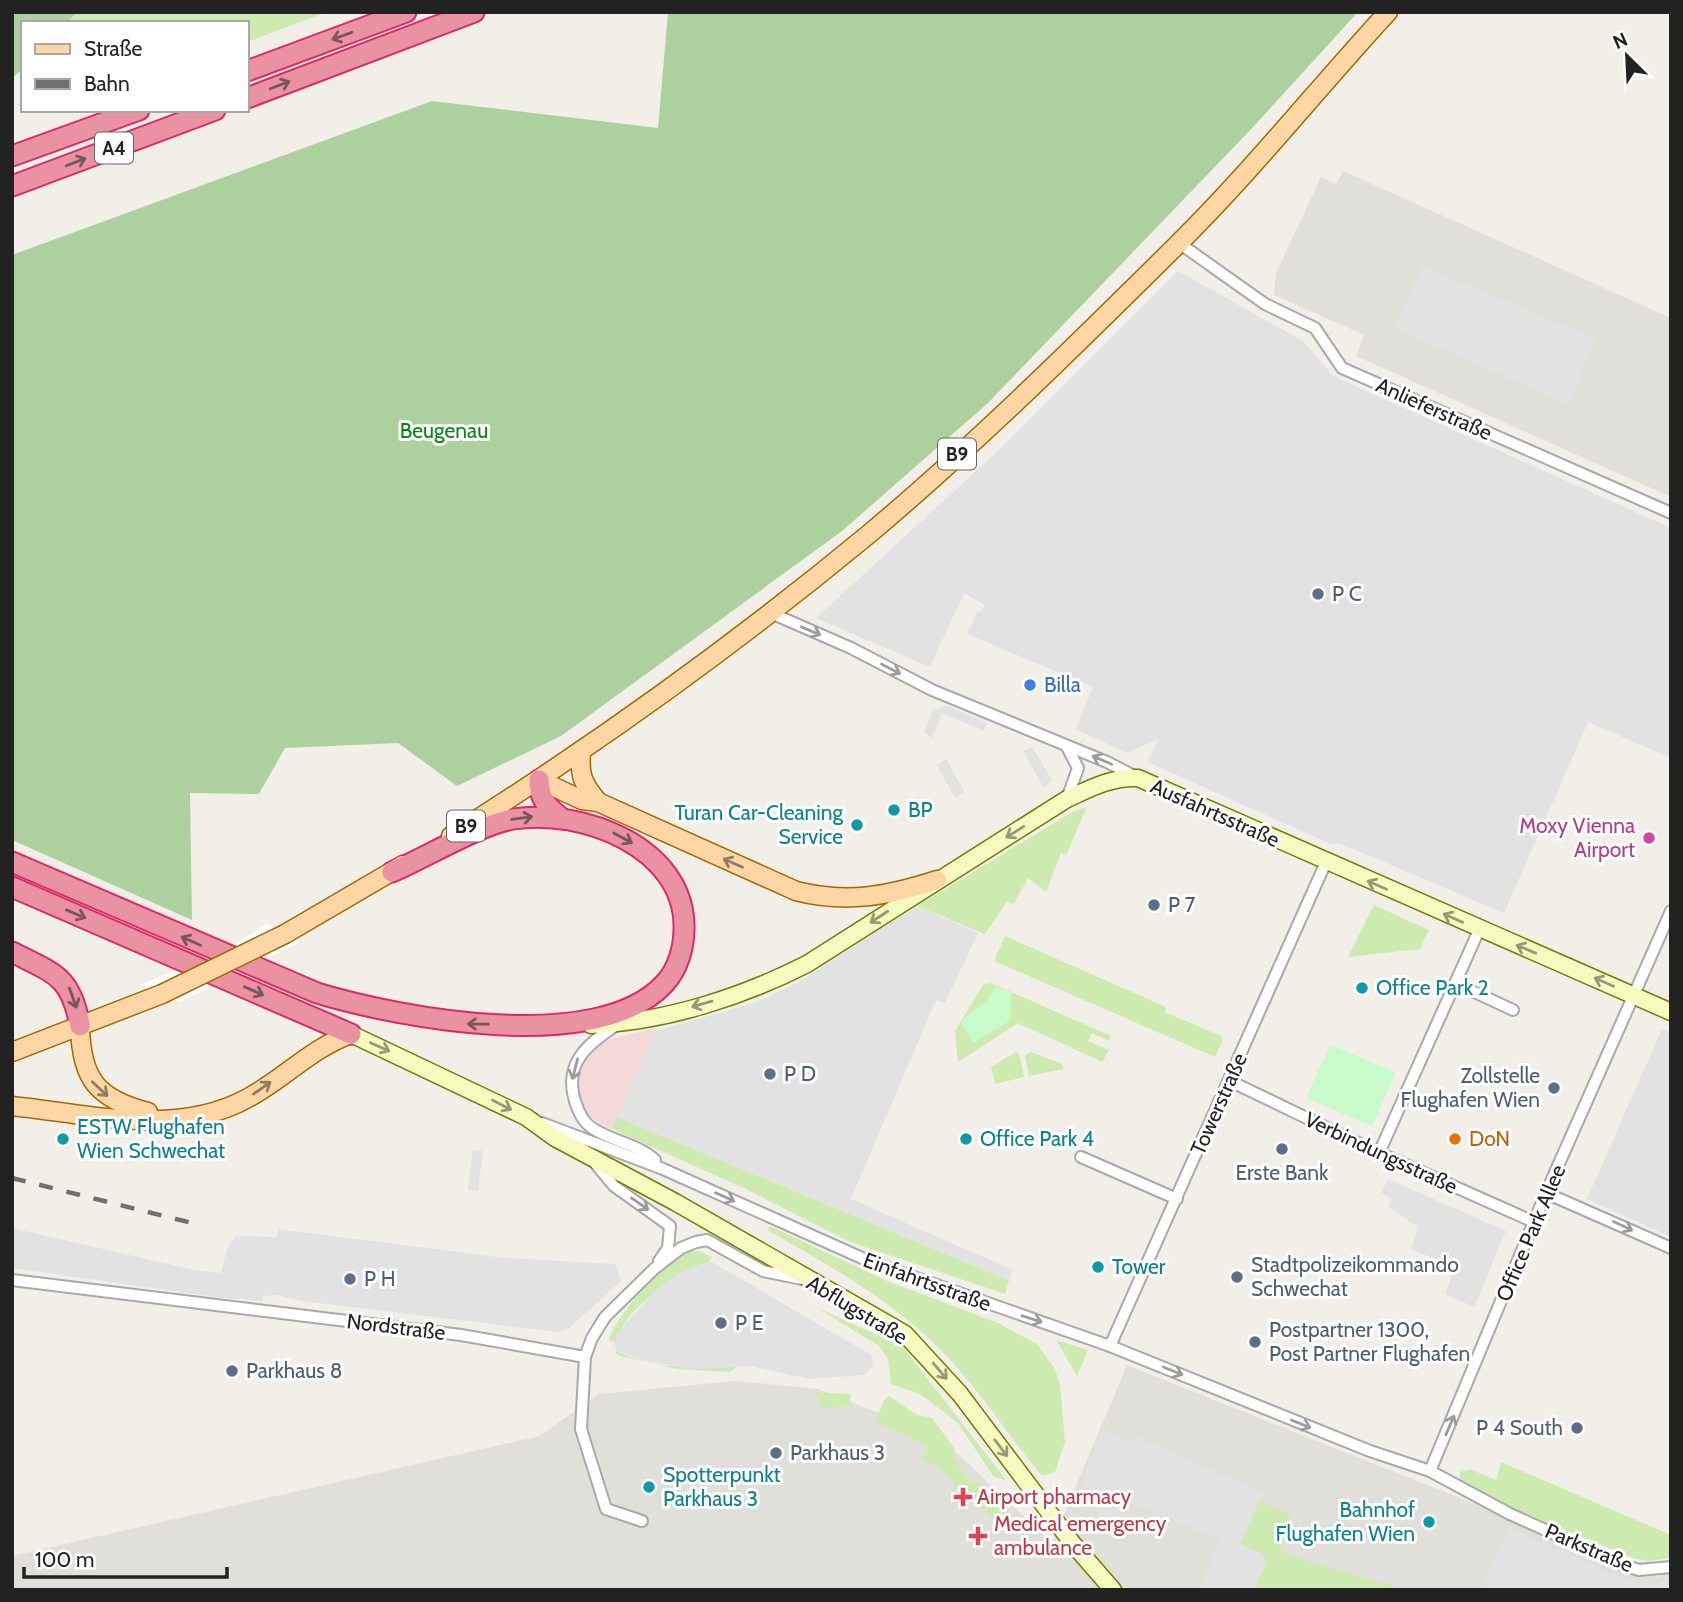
<svg xmlns="http://www.w3.org/2000/svg" width="1683" height="1602" font-family="Cabin,sans-serif">
<rect width="100%" height="100%" fill="#f2efe9"/>
<!-- commercial -->
<path fill="#f2dad9" d="M654,1028l2,3 -44,98 -11,-4 -14,-12 -6,-14 -4,-22 3,-13 18,-22z"/>
<!-- airport -->
<g fill="#e1dfda">
<path d="M1343,171l328,147v179l-315,-141 8,-21 -90,-40 2,-22 45,-96 15,7z"/>
<path d="M1127,1365l530,212 14,-7v20h-1659v-34l528,-120 59,-42 136,-13 83,8 122,48 112,106z"/>
</g>
<!-- grass -->
<g fill="#cdebb0">
<path d="M77,12h250l-80,30v-19h-180z"/>
<path d="M1087,807l-21,48 -5,-2 -15,39 -18,-14 -14,26 -7,-2 -22,32 -68,-28 155,-94z"/>
<path d="M1374,905l55,25 -9,19 -72,8z"/>
<path d="M1005,936l161,71 -1,5 56,24 2,4 -8,17 -221,-96z"/>
<path d="M991,983l120,53 -2,5 -17,-8 -4,8 21,9 -7,12 -84,-39 -60,39 -3,-31 28,-46z"/>
<path d="M1016,1052l3,2 5,23 -29,7 -4,-17z"/>
<path d="M1031,1052l31,12 2,5 -35,7 -4,-21z"/>
<path d="M617,1117l392,163 -4,14 -155,-52 -106,-54 -132,-59z"/>
<path d="M770,1226l117,55 111,42 39,21 18,25 5,16 5,57 -10,30 -13,4c-35,-42 -65,-90 -104,-129 -50,-49 -110,-82 -171,-117z"/>
<path d="M689,1251h10l13,6 -2,4c-39,15 -78,42 -96,81l-5,-2c6,-24 57,-81 80,-89z"/>
<path d="M816,1307l87,40 103,133 -12,-3 -36,-54 -38,-29 -29,-10 -3,-25 -9,-13z"/>
<path d="M1056,1340l32,10 -11,26z"/>
<path d="M617,1351c35,18 76,18 114,14l5,-7v10l-6,4 -53,-3 -57,-13 -5,-3z"/>
<path d="M815,1392l36,2 -3,13 -9,-2 -1,5 -19,-4 1,-8 -6,-2z"/>
<path d="M889,1396l28,19 15,3 23,31 -2,8 18,25 8,1 32,33 -5,13 -71,-63 -13,-6 6,-14 -53,-24 9,-22z"/>
<path d="M1501,1462l170,73v23l-23,3 -15,-3 -126,-52 -48,-28 1,-6 10,-3 26,11z"/>
<path d="M1259,1500l32,14 -10,38 123,38 -150,-1 12,-26 -4,-9 -23,-10z"/>
</g>
<!-- forest -->
<g fill="#add19e">
<path d="M12,12h65l-10,11h-44v46l-11,9z"/>
<path d="M668,12h690l-103,113 -267,278 -146,128 -281,205 -104,50 -59,-43 -113,5 -26,46 -69,-1 2,127 -180,-80v-585l420,-154 226,27z"/>
</g>
<!-- park -->
<g fill="#c8facc">
<path d="M995,986l17,7 -2,28 -37,22 -12,-22 26,-21z"/>
<path d="M1330,1045l66,27 -24,54 -66,-28z"/>
</g>
<!-- parking -->
<g fill="#e2e2e2">
<path d="M1422,266l174,73 -27,65 -174,-75z"/>
<path d="M1178,271l125,70 30,35 338,152v230l-83,-36 -84,191 -165,-70 -6,2 -185,-83 10,-23 -31,14 -51,-24 17,-42 -126,-53 10,-22 5,-1 3,-6 -21,-12 -34,74 -114,-49 183,-168z"/>
<path d="M946,705l41,18 -3,8 -42,-17 -10,24 -8,-5 8,-21z"/>
<path d="M1032,747l20,33 -8,8 -21,-37z"/>
<path d="M946,759l19,34 -10,5 -18,-33z"/>
<path d="M917,906l61,27 -33,70 -9,-3 -85,199 162,71 -4,10 -392,-163 39,-86 101,-29 40,-19z"/>
<path d="M1662,1029l9,4v204l-84,-38z"/>
<path d="M473,1150l10,1 -5,40 -10,-1z"/>
<path d="M1388,1179l118,52 -32,76 -29,-13 10,-26 -44,-19 7,-22 -30,-21 4,-7 -11,-6z"/>
<path d="M12,1228l182,42 27,3 6,-24 9,-13 41,1 1,-8 227,29 110,6 6,17 -52,47 -11,4 -256,-31 -25,-6 -14,1 -1,5 -46,-4 -204,-29z"/>
<path d="M710,1261l161,94 2,12 -10,8 -54,4 -58,-13 -57,3 -45,-7 -32,-11 -3,-9 4,-10 38,-42 23,-17z"/>
<path d="M1102,1430l28,12 3,-7 130,58 -23,51 22,10 4,10 -12,26h-45l-9,-4 20,-46 -94,-40 -10,23 -18,-8 3,-7 -13,-13 -3,-12v-11z"/>
<path d="M1509,1528l122,54 19,3 21,-4v9h-190z"/>
</g>
<!-- pier -->
<path fill="#fff" d="M267,924l33,18 -120,60 -39,-17 97,-43z"/>
<g fill="none" stroke-linecap="round" stroke-linejoin="round">
<!-- street casing -->
<g stroke="#a9a9a9" stroke-width="14">
<g id="street">
<path d="M1179,243l86,61 50,24 27,40 329,145"/>
<path d="M771,613l80,35 81,42 175,72 29,15"/>
<path d="M1067,747l11,21 -11,31"/>
<path d="M1455,983l58,27"/>
<path d="M618,1024c-29,19 -55,38 -43,77 3,10 8,21 17,27 19,13 46,16 63,32"/>
<path d="M1230,1081l149,72 155,69"/>
<path d="M542,1123l121,46 208,93 239,84 260,105 60,20 80,43 113,51 16,5 32,-3"/>
<path d="M1379,1153l100,-223"/>
<path d="M1081,1157l96,42"/>
<path d="M595,1163l19,23 56,40 -2,22 -9,13"/>
<path d="M1546,1193l125,55"/>
<path d="M12,1280l449,55 124,22"/>
<path d="M1110,1346l216,-484"/>
<path d="M1430,1471l116,-278 125,-282"/>
<path d="M642,1521l-36,-12 -25,-80 4,-72 7,-19 13,-21 49,-48 27,-21 15,-6 11,-2 56,31 39,8"/>
</g>
</g>
<!-- secondary casing -->
<g stroke="#707d05" stroke-width="19">
<g id="secondary">
<path d="M591,1025c74,-3 151,-28 216,-61l260,-165c24,-11 44,-22 71,-21l533,234"/>
<path d="M351,1034l175,83 29,21 120,64 206,118 24,14 55,60"/>
<path d="M1073,1544l40,46"/>
</g>
</g>
<!-- primary casing -->
<g stroke="#a06b00" stroke-width="21">
<g id="primary">
<path d="M581,751c-2,25 2,33 17,51"/>
<path d="M539,780l43,20 16,2 198,89c50,13 92,5 141,-11"/>
<path d="M451,836c146,-92 285,-192 418,-302 107,-90 208,-190 308,-289 74,-73 140,-156 211,-233"/>
<path d="M285,934l118,-69"/>
<path d="M80,1026c1,53 17,73 68,86"/>
<path d="M12,1052l150,-58"/>
<path d="M12,1106c75,8 164,31 234,-7 37,-19 65,-51 105,-65"/>
</g>
</g>
<!-- highway casing -->
<g stroke="#dc2a67" stroke-width="23">
<g id="highway">
<path d="M247,71l159,-59"/>
<path d="M247,98l227,-86"/>
<path d="M12,156l127,-46"/>
<path d="M12,186l203,-76"/>
<path d="M539,780c0,17 7,26 20,36"/>
<path d="M12,862l305,131c83,25 282,63 348,-10 13,-14 19,-36 19,-54 2,-82 -103,-121 -171,-110 -34,6 -86,38 -121,53"/>
<path d="M12,887l339,147"/>
<path d="M12,952c43,22 59,24 68,74"/>
</g>
</g>
<!-- street -->
<use href="#street" stroke="#fff" stroke-width="10"/>
<!-- secondary -->
<use href="#secondary" stroke="#f7fabf" stroke-width="16"/>
<!-- primary -->
<use href="#primary" stroke="#fcd6a4" stroke-width="18"/>
<!-- highway -->
<use href="#highway" stroke="#e892a2" stroke-width="19"/>
<!-- rail -->
<path stroke="#707070" stroke-width="4.5" stroke-dasharray="14 14" stroke-linecap="butt" d="M12,1178l188,47"/>
<!-- secondary-bridge casing -->
<g stroke="#707d05" stroke-width="19" stroke-linecap="butt">
<path id="secondary-bridge" d="M960,1394l113,150"/>
</g>
<!-- primary-bridge casing -->
<g stroke="#a06b00" stroke-width="21" stroke-linecap="butt">
<path id="primary-bridge" d="M162,994l123,-60"/>
</g>
<!-- secondary-bridge -->
<use href="#secondary-bridge" stroke="#f7fabf" stroke-width="16"/>
<!-- primary-bridge -->
<use href="#primary-bridge" stroke="#fcd6a4" stroke-width="18"/>
</g>
<!-- one-way arrows -->
<defs><path id="oneway-shaft" d="M-6 0H5M1.5-3L5.5 0L1.5 3" fill="none" stroke-width="1.6" stroke-linecap="round" stroke-linejoin="round" transform="scale(1.75)"/></defs>
<g stroke="#7b545c">
<use href="#oneway-shaft" transform="translate(342 36) rotate(160)"/>
<use href="#oneway-shaft" transform="translate(280 85) rotate(-21)"/>
<use href="#oneway-shaft" transform="translate(76 162) rotate(-21)"/>
<use href="#oneway-shaft" transform="translate(522 818) rotate(-7)"/>
<use href="#oneway-shaft" transform="translate(623 838) rotate(29)"/>
<use href="#oneway-shaft" transform="translate(76 914) rotate(23)"/>
<use href="#oneway-shaft" transform="translate(191 941) rotate(-156)"/>
<use href="#oneway-shaft" transform="translate(254 991) rotate(24)"/>
<use href="#oneway-shaft" transform="translate(73 998) rotate(70)"/>
<use href="#oneway-shaft" transform="translate(478 1024) rotate(-179)"/>
</g>
<g stroke="#9c9c9c">
<use href="#oneway-shaft" transform="translate(811 631) rotate(23)"/>
<use href="#oneway-shaft" transform="translate(891 669) rotate(27)"/>
<use href="#oneway-shaft" transform="translate(1102 760) rotate(-156)"/>
<use href="#oneway-shaft" transform="translate(575 1069) rotate(104)"/>
<use href="#oneway-shaft" transform="translate(725 1197) rotate(24)"/>
<use href="#oneway-shaft" transform="translate(640 1204) rotate(35)"/>
<use href="#oneway-shaft" transform="translate(1623 1226) rotate(25)"/>
<use href="#oneway-shaft" transform="translate(1032 1319) rotate(18)"/>
<use href="#oneway-shaft" transform="translate(1173 1371) rotate(22)"/>
<use href="#oneway-shaft" transform="translate(1301 1424) rotate(22)"/>
<use href="#oneway-shaft" transform="translate(1450 1425) rotate(-67)"/>
</g>
<g stroke="#979978">
<use href="#oneway-shaft" transform="translate(1015 832) rotate(148)"/>
<use href="#oneway-shaft" transform="translate(1377 885) rotate(-156)"/>
<use href="#oneway-shaft" transform="translate(879 917) rotate(147)"/>
<use href="#oneway-shaft" transform="translate(1453 918) rotate(-156)"/>
<use href="#oneway-shaft" transform="translate(1526 949) rotate(-157)"/>
<use href="#oneway-shaft" transform="translate(1604 982) rotate(-156)"/>
<use href="#oneway-shaft" transform="translate(702 1004) rotate(164)"/>
<use href="#oneway-shaft" transform="translate(380 1047) rotate(24)"/>
<use href="#oneway-shaft" transform="translate(502 1105) rotate(27)"/>
<use href="#oneway-shaft" transform="translate(940 1371) rotate(49)"/>
<use href="#oneway-shaft" transform="translate(1001 1448) rotate(53)"/>
</g>
<g stroke="#8f7c63">
<use href="#oneway-shaft" transform="translate(733 863) rotate(-156)"/>
<use href="#oneway-shaft" transform="translate(262 1088) rotate(-35)"/>
<use href="#oneway-shaft" transform="translate(100 1089) rotate(43)"/>
</g>
<!-- markers -->
<g fill="#5c6f8a" stroke="#fff" stroke-width="2.5">
<circle cx="1318" cy="594" r="7"/>
<circle cx="1154" cy="905" r="7"/>
<circle cx="770" cy="1074" r="7"/>
<circle cx="1554" cy="1088" r="7"/>
<circle cx="1282" cy="1149" r="7"/>
<circle cx="1237" cy="1277" r="7"/>
<circle cx="350" cy="1279" r="7"/>
<circle cx="721" cy="1323" r="7"/>
<circle cx="1255" cy="1342" r="7"/>
<circle cx="232" cy="1371" r="7"/>
<circle cx="1577" cy="1428" r="7"/>
<circle cx="776" cy="1453" r="7"/>
</g>
<circle fill="#3f7fe0" stroke="#fff" stroke-width="2.5" cx="1030" cy="685" r="7"/>
<g fill="#0f9aa8" stroke="#fff" stroke-width="2.5">
<circle cx="894" cy="810" r="7"/>
<circle cx="857" cy="825" r="7"/>
<circle cx="1362" cy="988" r="7"/>
<circle cx="63" cy="1139" r="7"/>
<circle cx="966" cy="1139" r="7"/>
<circle cx="1098" cy="1267" r="7"/>
<circle cx="649" cy="1487" r="7"/>
<circle cx="1429" cy="1522" r="7"/>
</g>
<circle fill="#d1479c" stroke="#fff" stroke-width="2.5" cx="1649" cy="838" r="7"/>
<circle fill="#e8710a" stroke="#fff" stroke-width="2.5" cx="1455" cy="1139" r="7"/>
<g fill="#e0444e" stroke="#fff" stroke-width="2.5">
<path d="M959.5 1486.5h7v7h7v7h-7v7h-7v-7h-7v-7h7z"/>
<path d="M974.5 1525.5h7v7h7v7h-7v7h-7v-7h-7v-7h7z"/>
</g>
<g text-anchor="middle" stroke-width="6" stroke-linejoin="round" paint-order="stroke">
<!-- shield labels -->
<g fill="#fff" stroke="#646464" stroke-width="2">
<rect x="95" y="132.5" width="38" height="31" rx="5"/>
<rect x="938" y="438.5" width="38" height="31" rx="5"/>
<rect x="447" y="810.5" width="38" height="31" rx="5"/>
</g>
<g font-size="19" font-weight="bold" fill="#222">
<text x="114" y="155">A4</text>
<text x="957" y="461">B9</text>
<text x="466" y="833">B9</text>
</g>
<!-- street labels -->
<g font-size="21" fill="#222" stroke="#fff">
<text transform="translate(1434 409) rotate(24)" y="7">Anlieferstraße</text>
<text transform="translate(1215 813) rotate(24)" y="7">Ausfahrtsstraße</text>
<text transform="translate(1219 1104) rotate(-66)" y="7">Towerstraße</text>
<text transform="translate(1381 1153) rotate(25)" y="7">Verbindungsstraße</text>
<text transform="translate(1531 1233) rotate(-67)" y="7">Office Park Allee</text>
<text transform="translate(927 1282) rotate(20)" y="7">Einfahrtsstraße</text>
<text transform="translate(857 1310) rotate(31)" y="7">Abflugstraße</text>
<text transform="translate(396 1327) rotate(7)" y="7">Nordstraße</text>
<text transform="translate(1589 1548) rotate(23)" y="7">Parkstraße</text>
</g>
<!-- park labels -->
<g font-size="21" fill="#0c8416" stroke="#fff">
<text x="444" y="438">Beugenau</text>
</g>
<!-- service labels -->
<g font-size="21" fill="#4e5e75" stroke="#fff" text-anchor="start">
<text x="1332" y="601">P C</text>
<text x="1168" y="912">P 7</text>
<text x="784" y="1081">P D</text>
<text x="1540" y="1083" text-anchor="end">Zollstelle<tspan x="1540" dy="24">Flughafen Wien</tspan></text>
<text x="1282" y="1180" text-anchor="middle">Erste Bank</text>
<text x="1251" y="1272">Stadtpolizeikommando<tspan x="1251" dy="24">Schwechat</tspan></text>
<text x="364" y="1286">P H</text>
<text x="735" y="1330">P E</text>
<text x="1269" y="1337">Postpartner 1300,<tspan x="1269" dy="24">Post Partner Flughafen</tspan></text>
<text x="246" y="1378">Parkhaus 8</text>
<text x="1563" y="1435" text-anchor="end">P 4 South</text>
<text x="790" y="1460">Parkhaus 3</text>
</g>
<!-- shop labels -->
<g font-size="21" fill="#366cbe" stroke="#fff" text-anchor="start">
<text x="1044" y="692">Billa</text>
</g>
<!-- culture labels -->
<g font-size="21" fill="#0d838f" stroke="#fff" text-anchor="start">
<text x="908" y="817">BP</text>
<text x="843" y="820" text-anchor="end">Turan Car-Cleaning<tspan x="843" dy="24">Service</tspan></text>
<text x="1376" y="995">Office Park 2</text>
<text x="77" y="1134">ESTW Flughafen<tspan x="77" dy="24">Wien Schwechat</tspan></text>
<text x="980" y="1146">Office Park 4</text>
<text x="1112" y="1274">Tower</text>
<text x="663" y="1482">Spotterpunkt<tspan x="663" dy="24">Parkhaus 3</tspan></text>
<text x="1415" y="1517" text-anchor="end">Bahnhof<tspan x="1415" dy="24">Flughafen Wien</tspan></text>
</g>
<!-- hotel labels -->
<g font-size="21" fill="#b23c85" stroke="#fff" text-anchor="end">
<text x="1635" y="833">Moxy Vienna<tspan x="1635" dy="24">Airport</tspan></text>
</g>
<!-- food labels -->
<g font-size="21" fill="#c56008" stroke="#fff" text-anchor="start">
<text x="1469" y="1146">DoN</text>
</g>
<!-- health labels -->
<g font-size="21" fill="#be3a42" stroke="#fff" text-anchor="start">
<text x="977" y="1504">Airport pharmacy</text>
<text x="994" y="1531">Medical emergency<tspan x="994" dy="24">ambulance</tspan></text>
</g>
</g>
<!-- border -->
<rect width="1683" height="1602" fill="none" stroke="#222222" stroke-width="28"/>
<!-- legend -->
<rect x="21" y="21" width="228" height="91" fill="#ffffff" stroke="#a7a7a7" stroke-width="2"/>
<rect x="35" y="44" width="35" height="10" fill="#fcd6a4" stroke="#a7a7a7" stroke-width="2"/>
<text x="84" y="56" font-size="21" fill="#222222">Straße</text>
<rect x="35" y="79" width="35" height="10" fill="#707070" stroke="#a7a7a7" stroke-width="2"/>
<text x="84" y="91" font-size="21" fill="#222222">Bahn</text>
<!-- north arrow -->
<g transform="translate(1627 56) rotate(336)" stroke="#ffffff" stroke-width="5" paint-order="stroke">
<path d="M0-5L12 26L0 18L-12 26Z" fill="#222222"/>
<text y="-10" font-size="19" font-weight="bold" text-anchor="middle" fill="#222222">N</text>
</g>
<!-- scale -->
<path d="M24 1567v10h203v-10" fill="none" stroke="#222222" stroke-width="3.5"/>
<text x="35" y="1567" font-size="21" fill="#222222" stroke="#ffffff" stroke-width="5" paint-order="stroke">100 m</text>
</svg>
